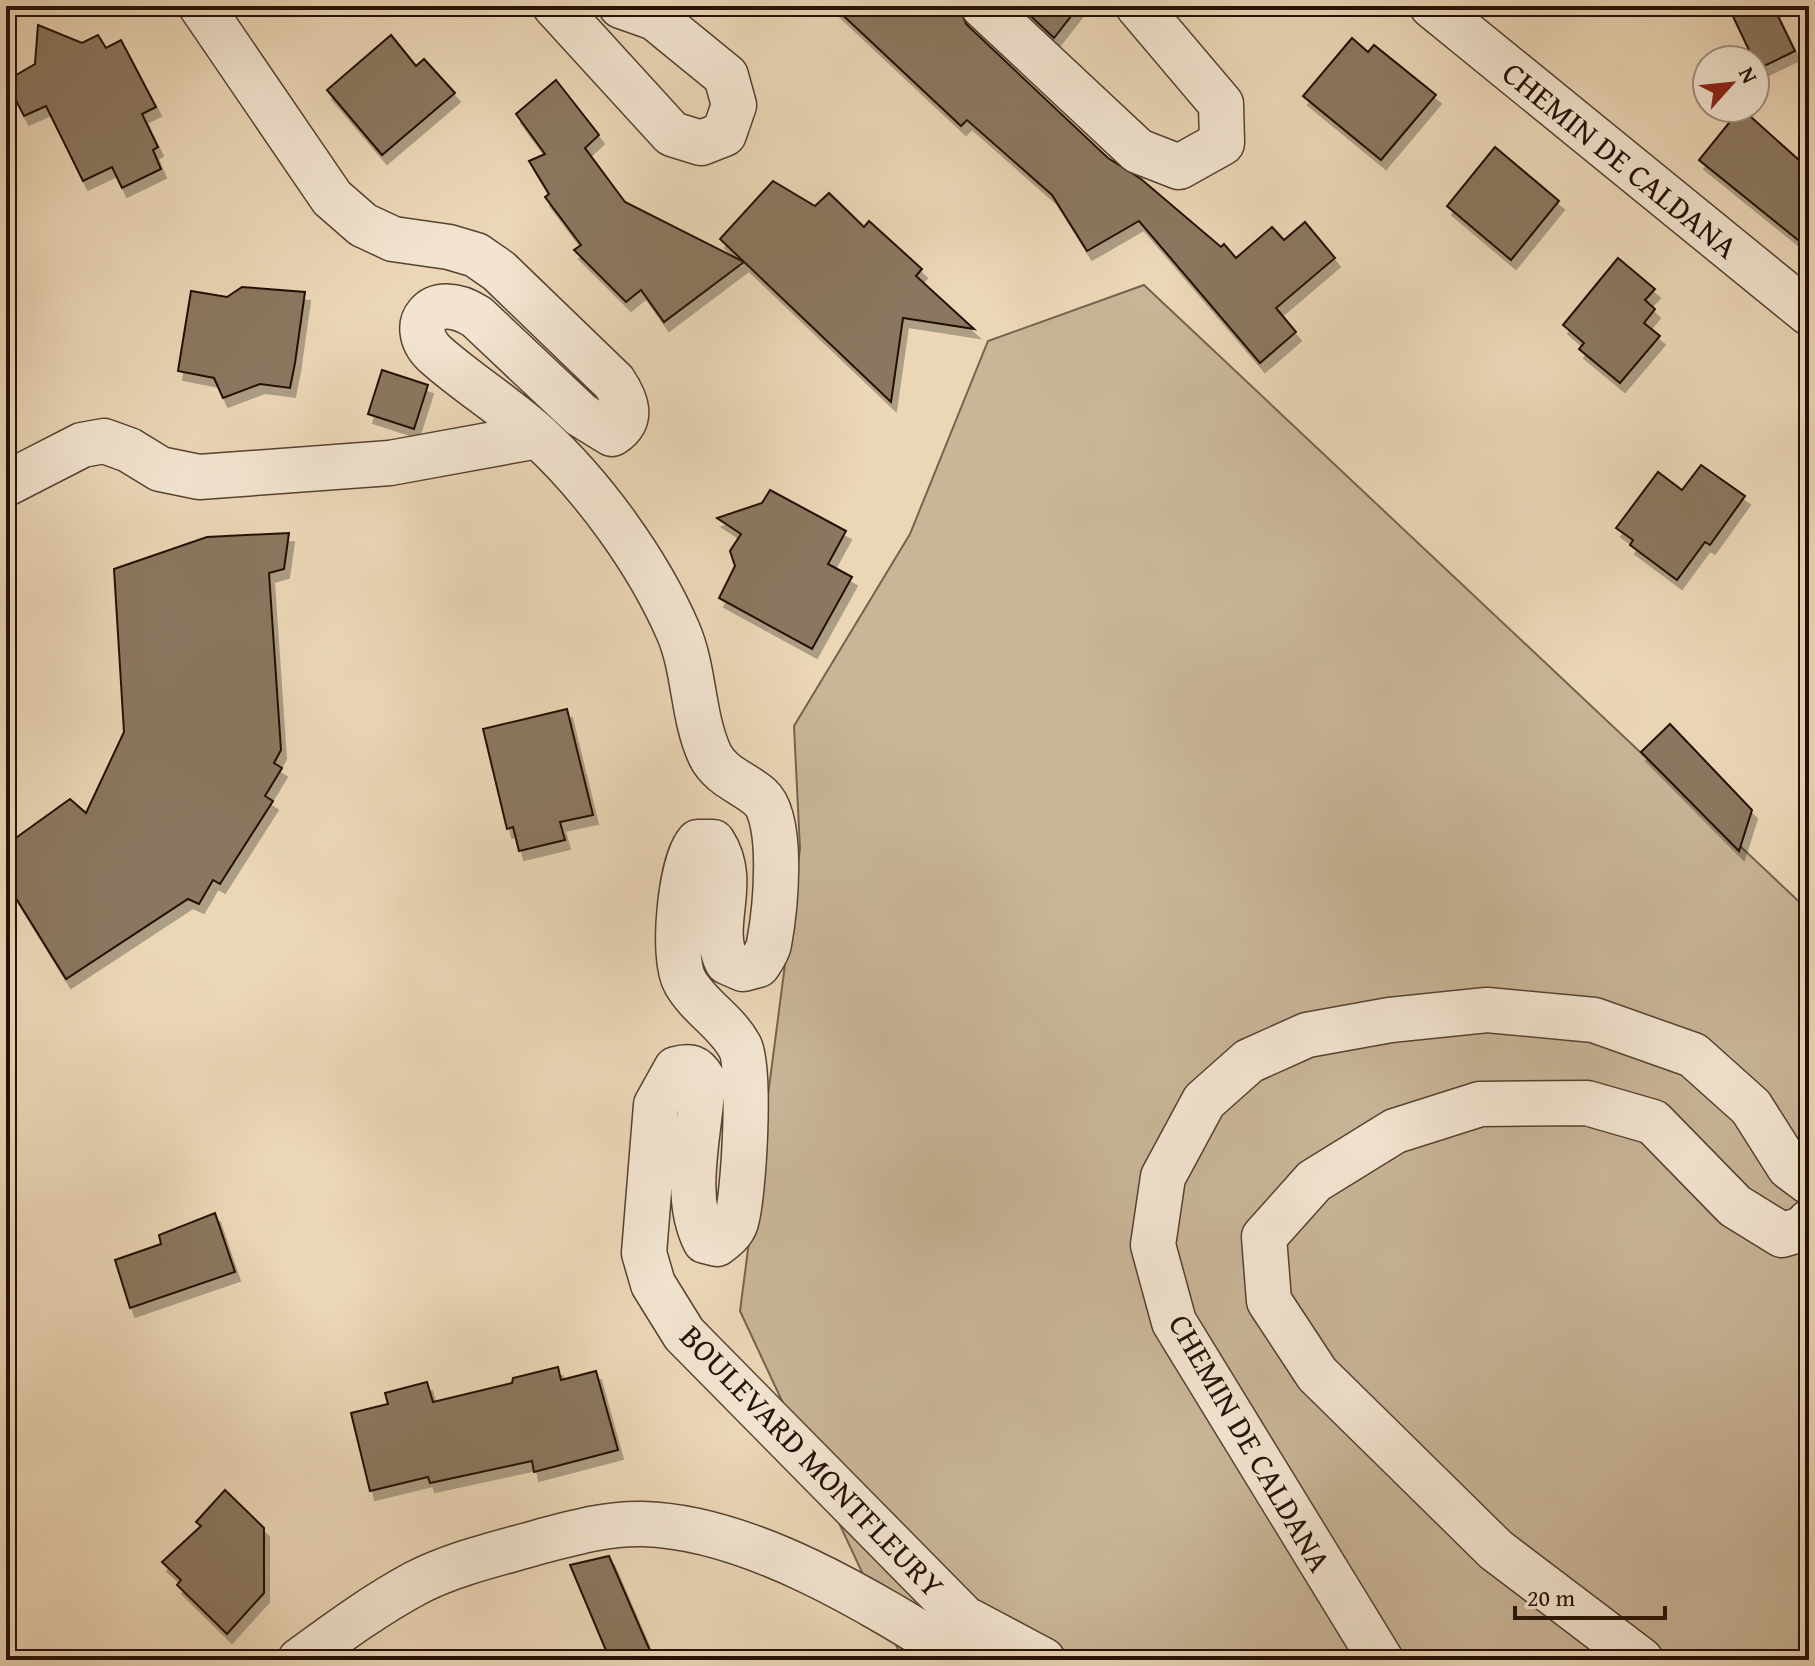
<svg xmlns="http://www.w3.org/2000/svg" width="1815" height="1666" font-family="'Gentium Book Plus',serif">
<defs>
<filter id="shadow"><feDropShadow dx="5" dy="9" stdDeviation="0" flood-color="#0004"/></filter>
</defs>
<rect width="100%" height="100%" fill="#ebd6b6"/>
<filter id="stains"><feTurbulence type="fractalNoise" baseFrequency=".0025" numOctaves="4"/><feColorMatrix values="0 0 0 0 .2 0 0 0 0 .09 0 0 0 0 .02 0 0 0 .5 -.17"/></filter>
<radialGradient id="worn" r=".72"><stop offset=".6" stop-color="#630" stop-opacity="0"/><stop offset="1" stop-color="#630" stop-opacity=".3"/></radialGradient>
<!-- green -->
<path fill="#c9b598" stroke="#76634e" stroke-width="2" d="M1144,285l665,626v749h-906l-163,-349 60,-462 -6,-123 116,-192 78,-193z"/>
<!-- building -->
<g fill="#8b7761" stroke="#241105" stroke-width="2" filter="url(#shadow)">
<path d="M833,6h126l7,18 142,134 33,21 80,68 3,-3 12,14 36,-31 12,13 21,-18 30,36 -59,50 20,24 -36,31 -121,-142 -52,30 -35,-56 -85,-75 -6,6z"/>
<path d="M1020,6h59l-25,32z"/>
<path d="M1728,6h45l22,45 -37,18z"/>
<path d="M38,25l44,18 16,-8 8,13 15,-8 35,67 -14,7 16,33 -5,3 8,19 -39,19 -10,-21 -29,14 -37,-75 -22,10 -18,-35 29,-17z"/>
<path d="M391,35l25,31 8,-7 31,34 -73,62 -55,-65z"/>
<path d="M1352,38l16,14 6,-7 62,50 -55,65 -78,-64z"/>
<path d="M556,80l43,55 -14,13 40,54 119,60 -80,60 -23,-32 -15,12 -52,-52 7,-5 -36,-48 4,-3 -20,-33 16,-7 -29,-40z"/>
<path d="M1741,108l68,61v80l-110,-89z"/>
<path d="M1495,147l64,54 -48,59 -64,-54z"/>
<path d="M773,181l42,25 14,-13 35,34 5,-6 53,48 -6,7 58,53 -71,-11 -12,84 -171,-163z"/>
<path d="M1618,258l37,31 -10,11 10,9 -11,14 16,13 -40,47 -41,-34 5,-6 -21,-18z"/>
<path d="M242,287l63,5 -10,71 -5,25 -30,-4 -37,14 -9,-20 -36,-7 13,-80 36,6z"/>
<path d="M382,370l46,15 -14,44 -46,-15z"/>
<path d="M1701,465l44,31 -35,49 -5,-3 -28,38 -47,-35 3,-5 -17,-12 42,-56 24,18z"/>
<path d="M770,490l76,41 -18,33 24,13 -40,72 -93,-51 16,-32 -5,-15 11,-17 -24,-16 45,-15z"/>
<path d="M289,533l-5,36 -15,4 12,177 -7,13 8,5 -17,28 8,5 -53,83 -7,-4 -14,24 -11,-5 -122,80 -52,-84 -8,-19v-31l64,-46 16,14 38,-81 -10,-163 93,-32z"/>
<path d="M567,709l26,106 -33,7 5,18 -46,11 -6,-24 -6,2 -24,-100z"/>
<path d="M1670,724l82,86 -13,41 -98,-99z"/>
<path d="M215,1213l20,59 -105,36 -15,-48 46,-16 -2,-9z"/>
<path d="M558,1367l3,13 35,-9 22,79 -84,22 -2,-11 -102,22 -2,-6 -58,14 -19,-78 37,-9 -3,-11 42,-11 6,20 79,-19 1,-5z"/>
<path d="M225,1490l39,38v65l-37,41 -50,-49 4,-5 -19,-18 39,-36 -5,-4z"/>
<path d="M609,1556l45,104h-44l-40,-95z"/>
</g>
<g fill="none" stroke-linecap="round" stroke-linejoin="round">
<!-- minor casing -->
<g stroke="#564231" stroke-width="47">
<g id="minor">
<path d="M201,6l131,192 31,27 30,14 56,8 27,8 23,16 115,111c12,18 21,38 -2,52l-31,-19 -104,-98c-46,-30 -73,11 -40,39 32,28 69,51 100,79 56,51 111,127 141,196 17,39 14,85 32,124 11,22 33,27 50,42 25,22 15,115 9,147 -1,7 -7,15 -11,21l-15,4 -16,-7c-19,-38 13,-79 -14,-120h-15c-18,20 -27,116 -13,140 14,25 42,40 55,65 11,22 4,149 -4,175 -3,10 -11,16 -19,22l-12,-3c-24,-47 -4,-111 -2,-162 -7,-12 -12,-14 -27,-10l-20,36 -12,148 9,31 31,50 280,284 79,42"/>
<path d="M555,6l117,128 29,9 23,-9 10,-29 -8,-29 -71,-58 -34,-12"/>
<path d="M983,6l155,145 41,16 43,-24 -1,-39 -83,-98"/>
<path d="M1432,6l377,307"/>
<path d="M6,484l76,-39 22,-4 25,9 31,19 39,8 191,-14 148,-27"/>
<path d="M300,1660c37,-27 75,-55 116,-77 38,-20 85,-30 126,-42 34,-9 66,-18 101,-17 109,3 231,80 321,136"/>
<path d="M1381,1660l-207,-338 -21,-77 10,-68 41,-76 45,-40 58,-26 83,-15 97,-10 107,10 99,35 58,52 38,60 20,15"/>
<path d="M1641,1660l-145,-110 -179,-176 -48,-73 -5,-64 50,-56 81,-50 85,-27 107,-1 66,19 82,84 47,29 24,-7 3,-6"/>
</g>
</g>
<!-- minor -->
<use href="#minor" stroke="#f2e4d0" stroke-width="44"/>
</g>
<g text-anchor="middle" stroke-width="8" stroke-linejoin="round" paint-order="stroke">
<!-- street labels -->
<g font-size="32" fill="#241105" stroke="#f2e4d0">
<text transform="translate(1620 160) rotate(39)" y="11">CHEMIN DE CALDANA</text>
<text transform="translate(1250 1443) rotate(60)" y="11">CHEMIN DE CALDANA</text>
<text transform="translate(812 1461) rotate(46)" y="11">BOULEVARD MONTFLEURY</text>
</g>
</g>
<!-- margin -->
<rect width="1815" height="1666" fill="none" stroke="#ebd6b6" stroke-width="32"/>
<rect x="8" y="8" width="1799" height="1650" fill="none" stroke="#241105" stroke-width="4"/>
<rect x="16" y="16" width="1783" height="1634" fill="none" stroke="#241105" stroke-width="2"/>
<!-- north arrow -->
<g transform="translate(1731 84) rotate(63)"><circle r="38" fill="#f2e4d0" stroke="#a0907f" stroke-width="2"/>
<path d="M0-6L14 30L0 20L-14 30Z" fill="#8f2418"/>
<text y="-12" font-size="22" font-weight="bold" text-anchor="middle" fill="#241105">N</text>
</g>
<!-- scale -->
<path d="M1515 1606v12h150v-12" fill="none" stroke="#241105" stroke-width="4"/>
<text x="1527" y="1606" font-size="24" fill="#241105" stroke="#f2e4d0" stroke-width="6" paint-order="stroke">20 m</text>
<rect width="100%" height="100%" filter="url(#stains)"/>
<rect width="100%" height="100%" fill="url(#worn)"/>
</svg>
